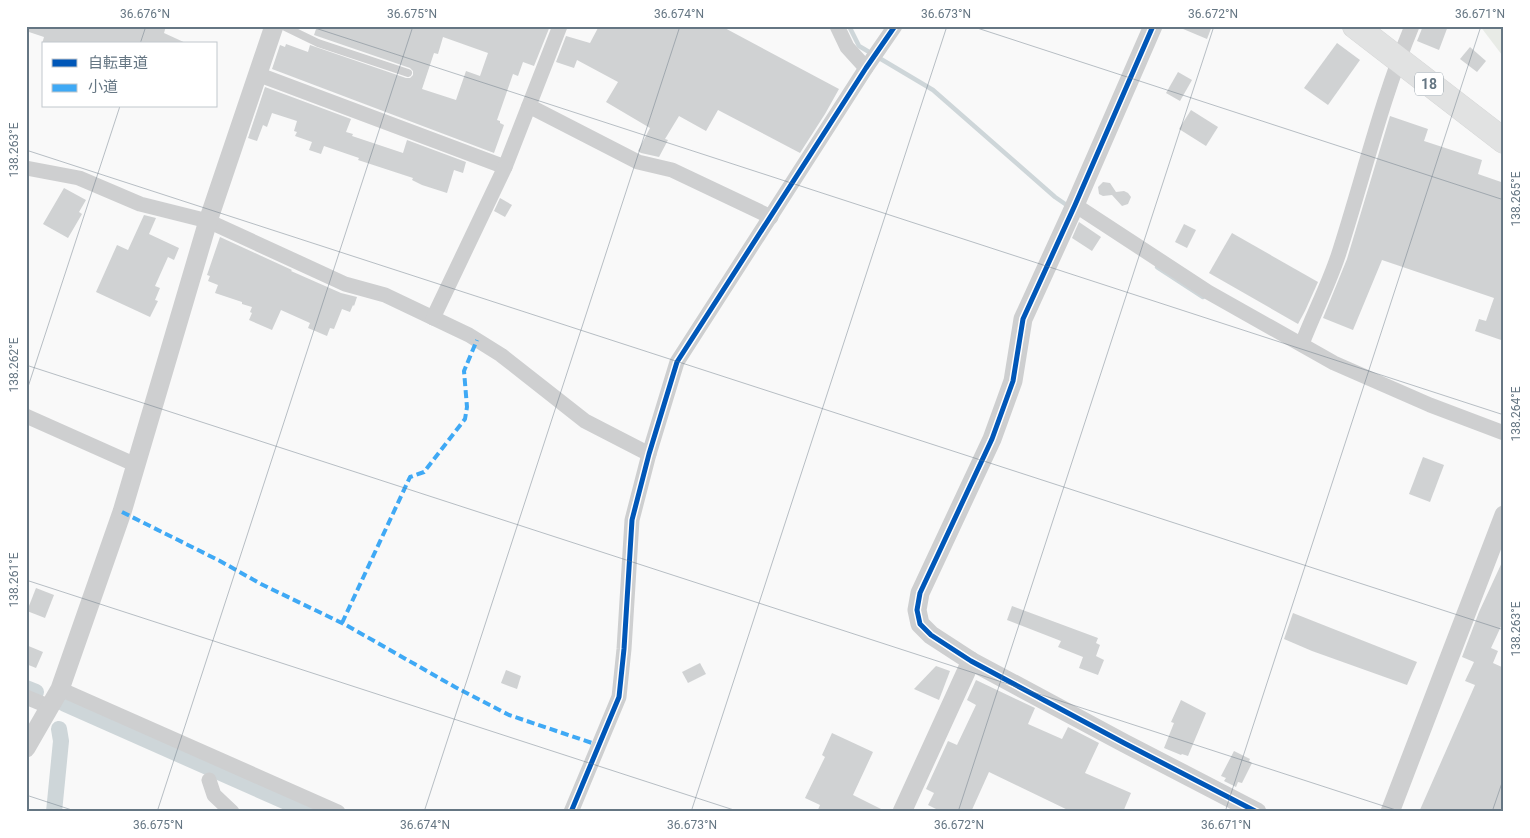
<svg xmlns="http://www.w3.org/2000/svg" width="1530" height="838" font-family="Roboto,'Noto Sans JP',sans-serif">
<rect width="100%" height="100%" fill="#f9f9f9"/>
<!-- green -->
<path fill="#e8ebe6" d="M1480,26h24v29h-2z"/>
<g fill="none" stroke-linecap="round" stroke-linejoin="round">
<!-- stream -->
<g stroke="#ced6d9" stroke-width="4.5">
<path d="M849,26l10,20 74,44 122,107 13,9"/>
<path d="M1157,267l46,30"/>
</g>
<!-- canal -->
<g stroke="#ced6d9" stroke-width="16">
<path d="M26,688l10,4"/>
<path d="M65,704l244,108"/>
<path d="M54,812l7,-71 -2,-12"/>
</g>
</g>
<!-- building -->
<g fill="#d0d2d3" fill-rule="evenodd">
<path d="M26,26h140l-2,7 24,11h-146l2,-7 -18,-6z"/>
<path d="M317,26h233l-16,40 -11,-4 -5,14 -5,-2 -16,46 3,1v2l4,2 -10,28 -222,-84 8,-24 5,2 1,-3 22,8 2,-7 96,33h4l3,-3v-4l-3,-3 -96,-33zM443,37l45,16 -8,23 -14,-5 -10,29 -34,-11 12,-36 4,1z"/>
<path d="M599,26h122l118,63 -14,25 -25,39 -82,-43 -12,21 -27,-15 -14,23 3,1 -9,17 -18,-4 -3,-2 12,-23 -44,-26 12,-20 -41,-22 -3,8 -18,-6 10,-26 24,7z"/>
<path d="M1176,26h36l-5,13z"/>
<path d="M1423,26h25l-9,24 -22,-9z"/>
<path d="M1337,43l23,17 -32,45 -24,-17z"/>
<path d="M1470,47l16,14 -9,11 -17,-13z"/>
<path d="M1178,72l14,8 -12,21 -14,-8z"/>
<path d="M265,87l86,32 -5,13 7,2 -1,2 51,17 4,-13 59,22 -3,11 -9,-3 -7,23 -25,-8 -10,-5 1,-2 -55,-18 1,-2 -35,-12 -3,8 -12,-4 3,-8 -17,-6 2,-4 -3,-1 3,-10 -25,-8 -5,14 -4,-2 -6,16 -9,-3z"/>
<path d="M1191,110l27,17 -12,19 -27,-17z"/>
<path d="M1390,116l38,13 -4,12 58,19 -4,14 26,9v158l-29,-10 4,-12 7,2 8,-23 -112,-38 -29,70 -30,-12 24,-59z"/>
<path d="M1103,182l7,1 6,9 8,-1 4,2 3,4 -3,7 -6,2 -10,-11 -9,1 -4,-2 -1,-7z"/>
<path d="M64,188l22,12 -7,12 3,2 -14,24 -25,-14z"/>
<path d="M500,198l12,7 -7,12 -11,-6z"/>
<path d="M144,215l12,3 -7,16 30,14 -5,12 -6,-3 -13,29 5,2 -5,12 3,1 -8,16 -54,-25 21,-47 11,5z"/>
<path d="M1079,222l22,15 -9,14 -20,-13z"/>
<path d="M1184,224l12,6 -9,18 -12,-6z"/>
<path d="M1232,233l86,49 -13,29 -7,13 -89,-51z"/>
<path d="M220,237l72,33 -1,1 50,22 16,4 -3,9 -1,-1 -3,7 -8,-3 -8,20 -4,-1 -3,8 -19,-8 2,-5 -29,-13 -9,20 -23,-10 3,-7 -2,-1 2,-5 -10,-3v-2l-27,-9 3,-8 -10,-4 2,-5 -3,-1z"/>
<path d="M1423,457l21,8 -14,37 -21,-8z"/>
<path d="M1504,558v62l-13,28 7,3 -5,12 11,5v144h-85l56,-127 -10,-4 9,-19 -12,-5 17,-45z"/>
<path d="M36,588l18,7 -9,23 -18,-7z"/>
<path d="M1012,606l86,32 -2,5 4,2 -4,11 8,4 -6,15 -19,-7 4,-11 -25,-10 3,-6 -54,-21z"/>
<path d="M1293,613l124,49 -10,23 -95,-34 -28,-12z"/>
<path d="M26,645l17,7 -7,16 -10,-4z"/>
<path d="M700,663l6,11 -18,9 -6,-11z"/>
<path d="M936,666l14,5 -11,29 -25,-11z"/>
<path d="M506,670l15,6 -4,13 -16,-6z"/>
<path d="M976,680l59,28 -7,16 34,15 6,-12 31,16 -14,30 46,20 -8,19h-51l-83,-40 -18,40h-29l-14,-7 6,-12 -8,-4 22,-48 9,4 19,-40 -9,-5z"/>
<path d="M1181,700l25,13 -18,43 -6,-2 -1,1 -17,-7 10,-25 -3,-1z"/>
<path d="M832,733l41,19 -20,43 34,17h-70l3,-7 -15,-7 20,-41 -3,-2z"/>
<path d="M1234,751l16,8 -1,2 3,2 -10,20 -4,-1 -2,5 -12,-6 2,-3 -5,-2z"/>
</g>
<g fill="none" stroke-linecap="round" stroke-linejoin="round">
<!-- trunk casing -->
<g stroke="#d5d6d6" stroke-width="26">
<path id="trunk" d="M1355,26l149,115"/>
</g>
<!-- service -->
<path stroke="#cecfd0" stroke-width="8" d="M283,26l35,17 90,30"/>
<!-- minor -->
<g stroke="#cecfd0" stroke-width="15">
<path d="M837,26l10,21 19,21"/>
<path d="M257,74l248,93 55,-141"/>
<path d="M529,106l109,56 34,8 99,47"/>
<path d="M26,168l53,10 61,26 68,17 137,63 40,11 84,40 32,20 84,66 64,33"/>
<path d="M1075,205l133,87 126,71 96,42 74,28"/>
<path d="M433,318l72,-151"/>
<path d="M1302,344c11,-29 26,-58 36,-88 25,-77 43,-155 74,-230"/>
<path d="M26,416l110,49"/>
<path d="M60,689l278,123"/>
<path d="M26,697l24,10"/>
<path d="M209,780l5,15 18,17"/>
<path d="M571,812l48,-115 5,-48 8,-129 17,-66 28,-92 189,-294 29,-42"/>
</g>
<!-- tertiary -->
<g stroke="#cecfd0" stroke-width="19">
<path d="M1153,26l-78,179 -52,114 -10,62 -21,58 -72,154 -3,17 3,14 11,11 40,26 153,82 133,69"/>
<path d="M26,748l34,-59 62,-177 86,-291 66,-195"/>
<path d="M902,812l69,-151"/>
<path d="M1390,812l114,-297"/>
</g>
<!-- trunk -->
<use href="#trunk" stroke="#e1e2e2" stroke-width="25"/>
<!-- quiet -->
<g stroke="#3fa9f5" stroke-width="4" stroke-dasharray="8 4" stroke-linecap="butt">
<path d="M122,512l98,49 41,23 85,41 109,62 54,28 89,30"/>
<path d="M342,623l68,-146 14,-5 41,-53 2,-12 -3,-36 13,-31"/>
</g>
<!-- cycleway casing -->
<g stroke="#fff" stroke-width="8">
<g id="cycleway">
<path d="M1153,26l-78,179 -52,114 -10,62 -21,58 -72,154 -3,17 3,14 11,11 40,26 153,82 133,69"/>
<path d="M571,812l48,-115 5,-48 8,-129 17,-66 28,-92 189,-294 29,-42"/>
</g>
</g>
<!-- cycleway -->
<use href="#cycleway" stroke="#0057b8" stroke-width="5"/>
</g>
<!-- ticks -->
<path fill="none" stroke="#657683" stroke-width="1" stroke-opacity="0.45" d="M309,26l1195,389M971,26l533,174M140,44l6,-18M26,150l1478,480M26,365l1376,447M26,393l94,-287M26,580l714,232M26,795l52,17M157,812l256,-786M424,812l256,-786M691,812l256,-786M958,812l256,-786M1225,812l256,-786M1492,812l12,-35"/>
<g text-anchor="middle" stroke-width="5" stroke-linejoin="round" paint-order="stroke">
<!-- shield labels -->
<rect fill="#fff" stroke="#939fa8" stroke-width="1" x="1415" y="72.5" width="28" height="23" rx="4"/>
<g font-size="14" font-weight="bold" fill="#657683">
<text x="1429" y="89">18</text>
</g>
</g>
<!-- border -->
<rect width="1530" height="838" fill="none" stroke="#ffffff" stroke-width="55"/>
<!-- legend -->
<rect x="42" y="42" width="175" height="65" fill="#ffffff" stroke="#c1c8cd"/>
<rect x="52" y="59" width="25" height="8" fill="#0057b8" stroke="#c1c8cd"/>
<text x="88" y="68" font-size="15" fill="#657683">自転車道</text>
<rect x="52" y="84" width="25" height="8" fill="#3fa9f5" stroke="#c1c8cd"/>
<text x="88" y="92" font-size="15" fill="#657683">小道</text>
<rect x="28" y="28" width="1474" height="782" fill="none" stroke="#657683" stroke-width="2"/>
<g font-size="12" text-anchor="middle" fill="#657683">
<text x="145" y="18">36.676°N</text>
<text x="412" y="18">36.675°N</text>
<text x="679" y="18">36.674°N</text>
<text x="946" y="18">36.673°N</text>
<text x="1213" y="18">36.672°N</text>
<text x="1480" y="18">36.671°N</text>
<text transform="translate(14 150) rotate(-90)" y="4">138.263°E</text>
<text transform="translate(1516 199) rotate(-90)" y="4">138.265°E</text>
<text transform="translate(14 365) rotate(-90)" y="4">138.262°E</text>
<text transform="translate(1516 414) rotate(-90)" y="4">138.264°E</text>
<text transform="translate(14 580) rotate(-90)" y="4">138.261°E</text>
<text transform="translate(1516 629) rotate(-90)" y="4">138.263°E</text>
<text x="158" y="829">36.675°N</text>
<text x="425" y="829">36.674°N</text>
<text x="692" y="829">36.673°N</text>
<text x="959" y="829">36.672°N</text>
<text x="1226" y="829">36.671°N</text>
</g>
</svg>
